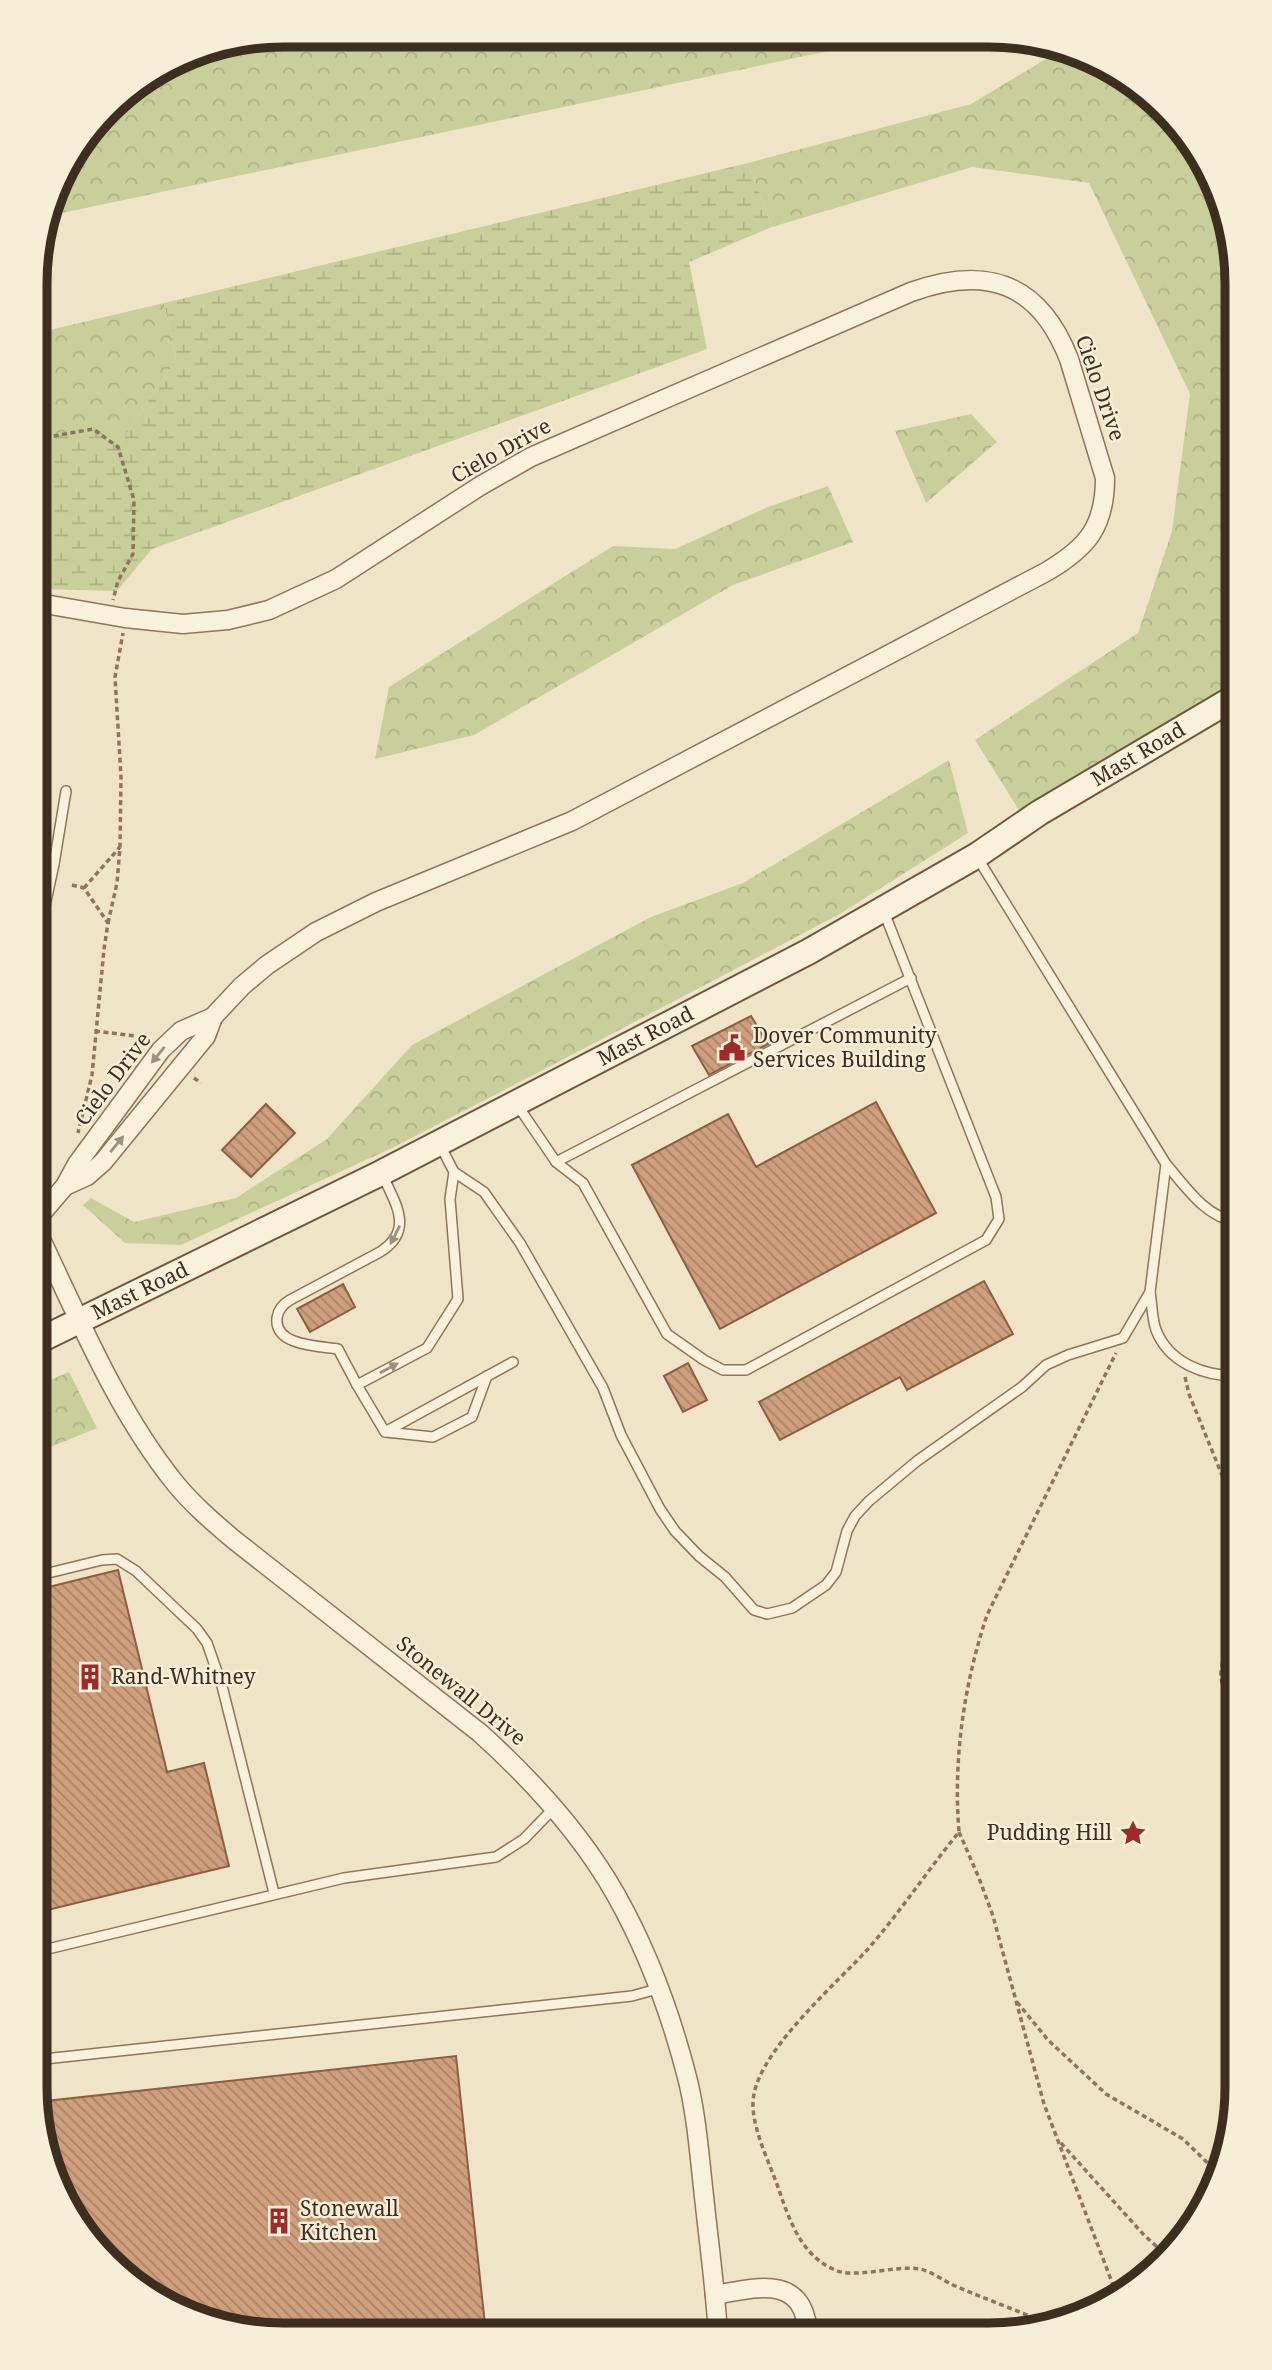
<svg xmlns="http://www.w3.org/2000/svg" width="1272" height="2370" font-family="'Noto Serif',serif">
<defs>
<pattern id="forest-crowns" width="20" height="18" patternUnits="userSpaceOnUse" patternTransform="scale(1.75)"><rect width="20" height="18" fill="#c9cf9b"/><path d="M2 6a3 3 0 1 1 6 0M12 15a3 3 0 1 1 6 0" fill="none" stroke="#aeb285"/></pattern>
<pattern id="wetland-marsh" width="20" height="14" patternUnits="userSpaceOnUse" patternTransform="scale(1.75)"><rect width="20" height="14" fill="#c9cf9b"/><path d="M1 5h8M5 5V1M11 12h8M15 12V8" fill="none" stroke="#aeb285"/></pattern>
<pattern id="building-back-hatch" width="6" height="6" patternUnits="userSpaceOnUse" patternTransform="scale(1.75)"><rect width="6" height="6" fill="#cf9f7d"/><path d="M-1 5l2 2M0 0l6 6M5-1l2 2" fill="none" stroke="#a98266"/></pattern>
</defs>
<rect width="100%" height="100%" fill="#f0e4c8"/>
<!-- forest -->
<g fill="url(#forest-crowns)">
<path d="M283,35l587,4 -27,9 -795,168 13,-43 58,-76 69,-43z"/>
<path d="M1059,51l93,45 72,107 13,80v400l-218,127 -44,-70 163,-107 34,-102 18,-137 -101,-211 -117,-16 -200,60 -24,-64 223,-59z"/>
<path d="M164,303l12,56 -58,88 -73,-10 -8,2v-106z"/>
<path d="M971,414l26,28 -71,61 -31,-72z"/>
<path d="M828,486l25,56 -120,43 -259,150 -99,24 14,-72 224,-141 62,3 93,-42z"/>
<path d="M949,760l19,73 -130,82 -295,155 -149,77 -213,98 -56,-2 -42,-38 8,-7 43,24 102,-24 91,-59 85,-94 239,-128 92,-34z"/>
<path d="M69,1372l28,56 -61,25v-67z"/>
</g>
<!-- wetland -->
<path fill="url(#wetland-marsh)" d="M748,163l24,64 -83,35 18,87 -555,200 -35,42 -80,-2v-150l56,-10 25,18 58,-88 -12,-56z"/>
<!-- building -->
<g fill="url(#building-back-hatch)" stroke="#8d5f41" stroke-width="2">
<path d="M751,1016l17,28 -59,31 -17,-29z"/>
<path d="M876,1102l60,111 -216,116 -88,-164 96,-51 28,53z"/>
<path d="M266,1104l29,29 -44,44 -29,-27z"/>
<path d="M984,1281l29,53 -106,56 -7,-13 -120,63 -21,-38z"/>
<path d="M343,1284l12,23 -45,25 -13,-23z"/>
<path d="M688,1363l19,37 -24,12 -19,-36z"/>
<path d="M118,1570l49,202 37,-9 25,103 -194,47 1,-323z"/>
<path d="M456,2056l30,278 -236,-1 -62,-17 -68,-42 -72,-107 -11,-65z"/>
</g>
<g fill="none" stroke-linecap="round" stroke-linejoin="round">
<!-- lane casing -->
<g stroke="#8d765c" stroke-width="12">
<g id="lane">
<path d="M977,857l189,307c20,23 39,53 71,58"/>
<path d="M54,864l12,-73"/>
<path d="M36,948l18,-84 -18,-7"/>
<path d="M518,1106l38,56 27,21 84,151 37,26 19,10h23l240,-130 13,-21 -3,-22 -112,-285"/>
<path d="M556,1162l355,-184"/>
<path d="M454,1172l30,20 36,51 83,145 18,47 39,74 15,22 24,25 26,21 29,33 13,4 25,-6 34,-23 10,-13 11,-41 8,-15 14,-15 48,-40 105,-74 24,-22 22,-10 55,-17 27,-46 16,-128"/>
<path d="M382,1174c13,29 33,56 -2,78l-90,48c-7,4 -12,10 -13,18 -3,28 42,28 61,31l19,36 70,-37 31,-49 -8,-100 4,-27 -14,-27"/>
<path d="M1150,1292c2,12 2,27 6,38 13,33 48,46 81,46"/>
<path d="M357,1385l28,47 128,-70"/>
<path d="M386,1432l47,5 39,-20 15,-41"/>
<path d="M36,1576l66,-16 15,-1 19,12 61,58 10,14 15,43 52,207"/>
<path d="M35,1952l309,-74 152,-21 28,-18 30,-31"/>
<path d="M35,2060l597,-64 25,-7"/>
<path d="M808,2334l20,-2 15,3"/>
</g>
</g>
<!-- street casing -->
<g stroke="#8d765c" stroke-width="21">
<g id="street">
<path d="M37,614l2,-11 86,15 58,6 45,-4 41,-10 67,-31 144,-93 51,-29 380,-165c75,-27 128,-10 158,67l36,119c0,49 -18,70 -59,94l-474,249 -196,81 -60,30 -49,33 -25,21 -29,31 -7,19 -103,126 -16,14 -22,10"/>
<path d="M36,1220l29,-34 12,-22 84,-114 20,-19 32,-14"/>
<path d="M36,1229c41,85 80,181 139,254 17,21 38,39 58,56l247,194c52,47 101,100 136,162 31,55 55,120 71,182 9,35 12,74 16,110 5,49 12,98 15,147"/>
<path d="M715,2295c43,-8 89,-21 93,39"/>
</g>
</g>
<!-- secondary casing -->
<g stroke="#6f573f" stroke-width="28">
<g id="secondary">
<path id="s1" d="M36,1342l345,-169 427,-221 168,-96 63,-43 198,-117"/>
</g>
</g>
<!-- path -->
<g stroke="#8d765c" stroke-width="3.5" stroke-dasharray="5 3.5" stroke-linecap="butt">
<path d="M37,439l56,-10 25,18 16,53 -1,54 -15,27 -5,19"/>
<path d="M72,885l12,3 24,35 -4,26 -12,126 -14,58"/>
<path d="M84,888l36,-41"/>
<path d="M108,923l9,-40 3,-36 1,-70 -6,-100 8,-44"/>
<path d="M95,1031l40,5 13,5"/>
<path d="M194,1078l7,5"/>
<path d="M1185,1377l4,17 48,118"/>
<path d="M1237,1704c-27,-20 -15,-49 0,-72"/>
<path d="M959,1832l20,46 14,38 51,188 74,194"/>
<path d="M1017,2002l31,38 58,54 77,45 37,36"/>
<path d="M1061,2143l83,92 23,21"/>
<path d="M1051,2325c-32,-14 -66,-26 -98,-40 -11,-5 -22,-14 -33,-16 -25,-4 -65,10 -85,1 -33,-14 -45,-48 -56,-80 -9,-27 -31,-68 -25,-96 9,-47 82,-110 114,-145 32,-37 60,-79 91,-117 -6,-73 5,-148 28,-217l129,-262"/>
</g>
<!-- lane -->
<use href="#lane" stroke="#faf1dc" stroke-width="9"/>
<!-- street -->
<use href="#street" stroke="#faf1dc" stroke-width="18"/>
<!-- secondary -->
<use href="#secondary" stroke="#faf1dc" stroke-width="24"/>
</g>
<!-- one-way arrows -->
<defs><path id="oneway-solid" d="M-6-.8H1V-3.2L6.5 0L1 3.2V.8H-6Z" transform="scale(1.75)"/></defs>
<g fill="#9c907e">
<use href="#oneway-solid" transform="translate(158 1055) rotate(129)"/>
<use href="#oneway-solid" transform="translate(117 1144) rotate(-51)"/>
<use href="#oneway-solid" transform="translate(395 1235) rotate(117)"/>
<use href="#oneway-solid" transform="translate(389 1368) rotate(-28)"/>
</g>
<!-- icons -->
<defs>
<g id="civic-bare" transform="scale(2.1)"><path d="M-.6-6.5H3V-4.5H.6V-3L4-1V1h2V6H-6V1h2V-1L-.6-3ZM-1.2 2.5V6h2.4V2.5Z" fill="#9e2a2b" stroke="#f7eed8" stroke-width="2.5" paint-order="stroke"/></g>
<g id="building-bare" transform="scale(2.1)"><path d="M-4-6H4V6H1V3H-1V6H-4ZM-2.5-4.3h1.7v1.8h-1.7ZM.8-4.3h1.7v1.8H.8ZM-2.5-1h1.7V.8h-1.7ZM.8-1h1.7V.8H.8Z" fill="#9e2a2b" stroke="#f7eed8" stroke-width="2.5" paint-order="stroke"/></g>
<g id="sight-bare" transform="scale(2.1)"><path d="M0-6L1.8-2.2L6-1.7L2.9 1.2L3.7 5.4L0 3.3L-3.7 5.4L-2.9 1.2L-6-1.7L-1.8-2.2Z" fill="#9e2a2b" stroke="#f7eed8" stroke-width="2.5" paint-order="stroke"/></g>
</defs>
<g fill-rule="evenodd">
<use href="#civic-bare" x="732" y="1048"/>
<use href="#building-bare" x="90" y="1677"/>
<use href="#sight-bare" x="1133" y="1833"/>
<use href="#building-bare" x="279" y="2221"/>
</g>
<g text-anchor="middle" stroke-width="5" stroke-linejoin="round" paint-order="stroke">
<!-- street labels -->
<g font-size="21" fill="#3d2e20" stroke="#f7eed8">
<text transform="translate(1100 388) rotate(71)" y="7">Cielo Drive</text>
<text transform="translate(501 451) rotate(-29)" y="7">Cielo Drive</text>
<text dy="7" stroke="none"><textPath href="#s1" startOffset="1250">Mast Road</textPath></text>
<text dy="7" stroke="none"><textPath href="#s1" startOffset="682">Mast Road</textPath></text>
<text transform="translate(113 1079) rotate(-53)" y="7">Cielo Drive</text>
<text dy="7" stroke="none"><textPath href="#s1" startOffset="116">Mast Road</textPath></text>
<text transform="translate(461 1691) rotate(39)" y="7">Stonewall Drive</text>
</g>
<!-- poi labels -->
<g font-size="21" fill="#3d2e20" stroke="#f7eed8" text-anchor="start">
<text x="753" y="1043">Dover Community<tspan x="753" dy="24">Services Building</tspan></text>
<text x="111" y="1684">Rand-Whitney</text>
<text x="1112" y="1840" text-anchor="end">Pudding Hill</text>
<text x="300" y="2216">Stonewall<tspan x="300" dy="24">Kitchen</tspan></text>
</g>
</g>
<!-- crop -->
<path d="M0 0H1272V2370H0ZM283 47H989A236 236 0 0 1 1225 283V2087A236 236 0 0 1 989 2323H283A236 236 0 0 1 47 2087V283A236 236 0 0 1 283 47Z" fill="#f7eed8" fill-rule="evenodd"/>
<path fill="none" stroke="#3d2e20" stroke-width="9" d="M283 47H989A236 236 0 0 1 1225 283V2087A236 236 0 0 1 989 2323H283A236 236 0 0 1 47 2087V283A236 236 0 0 1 283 47Z"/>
</svg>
